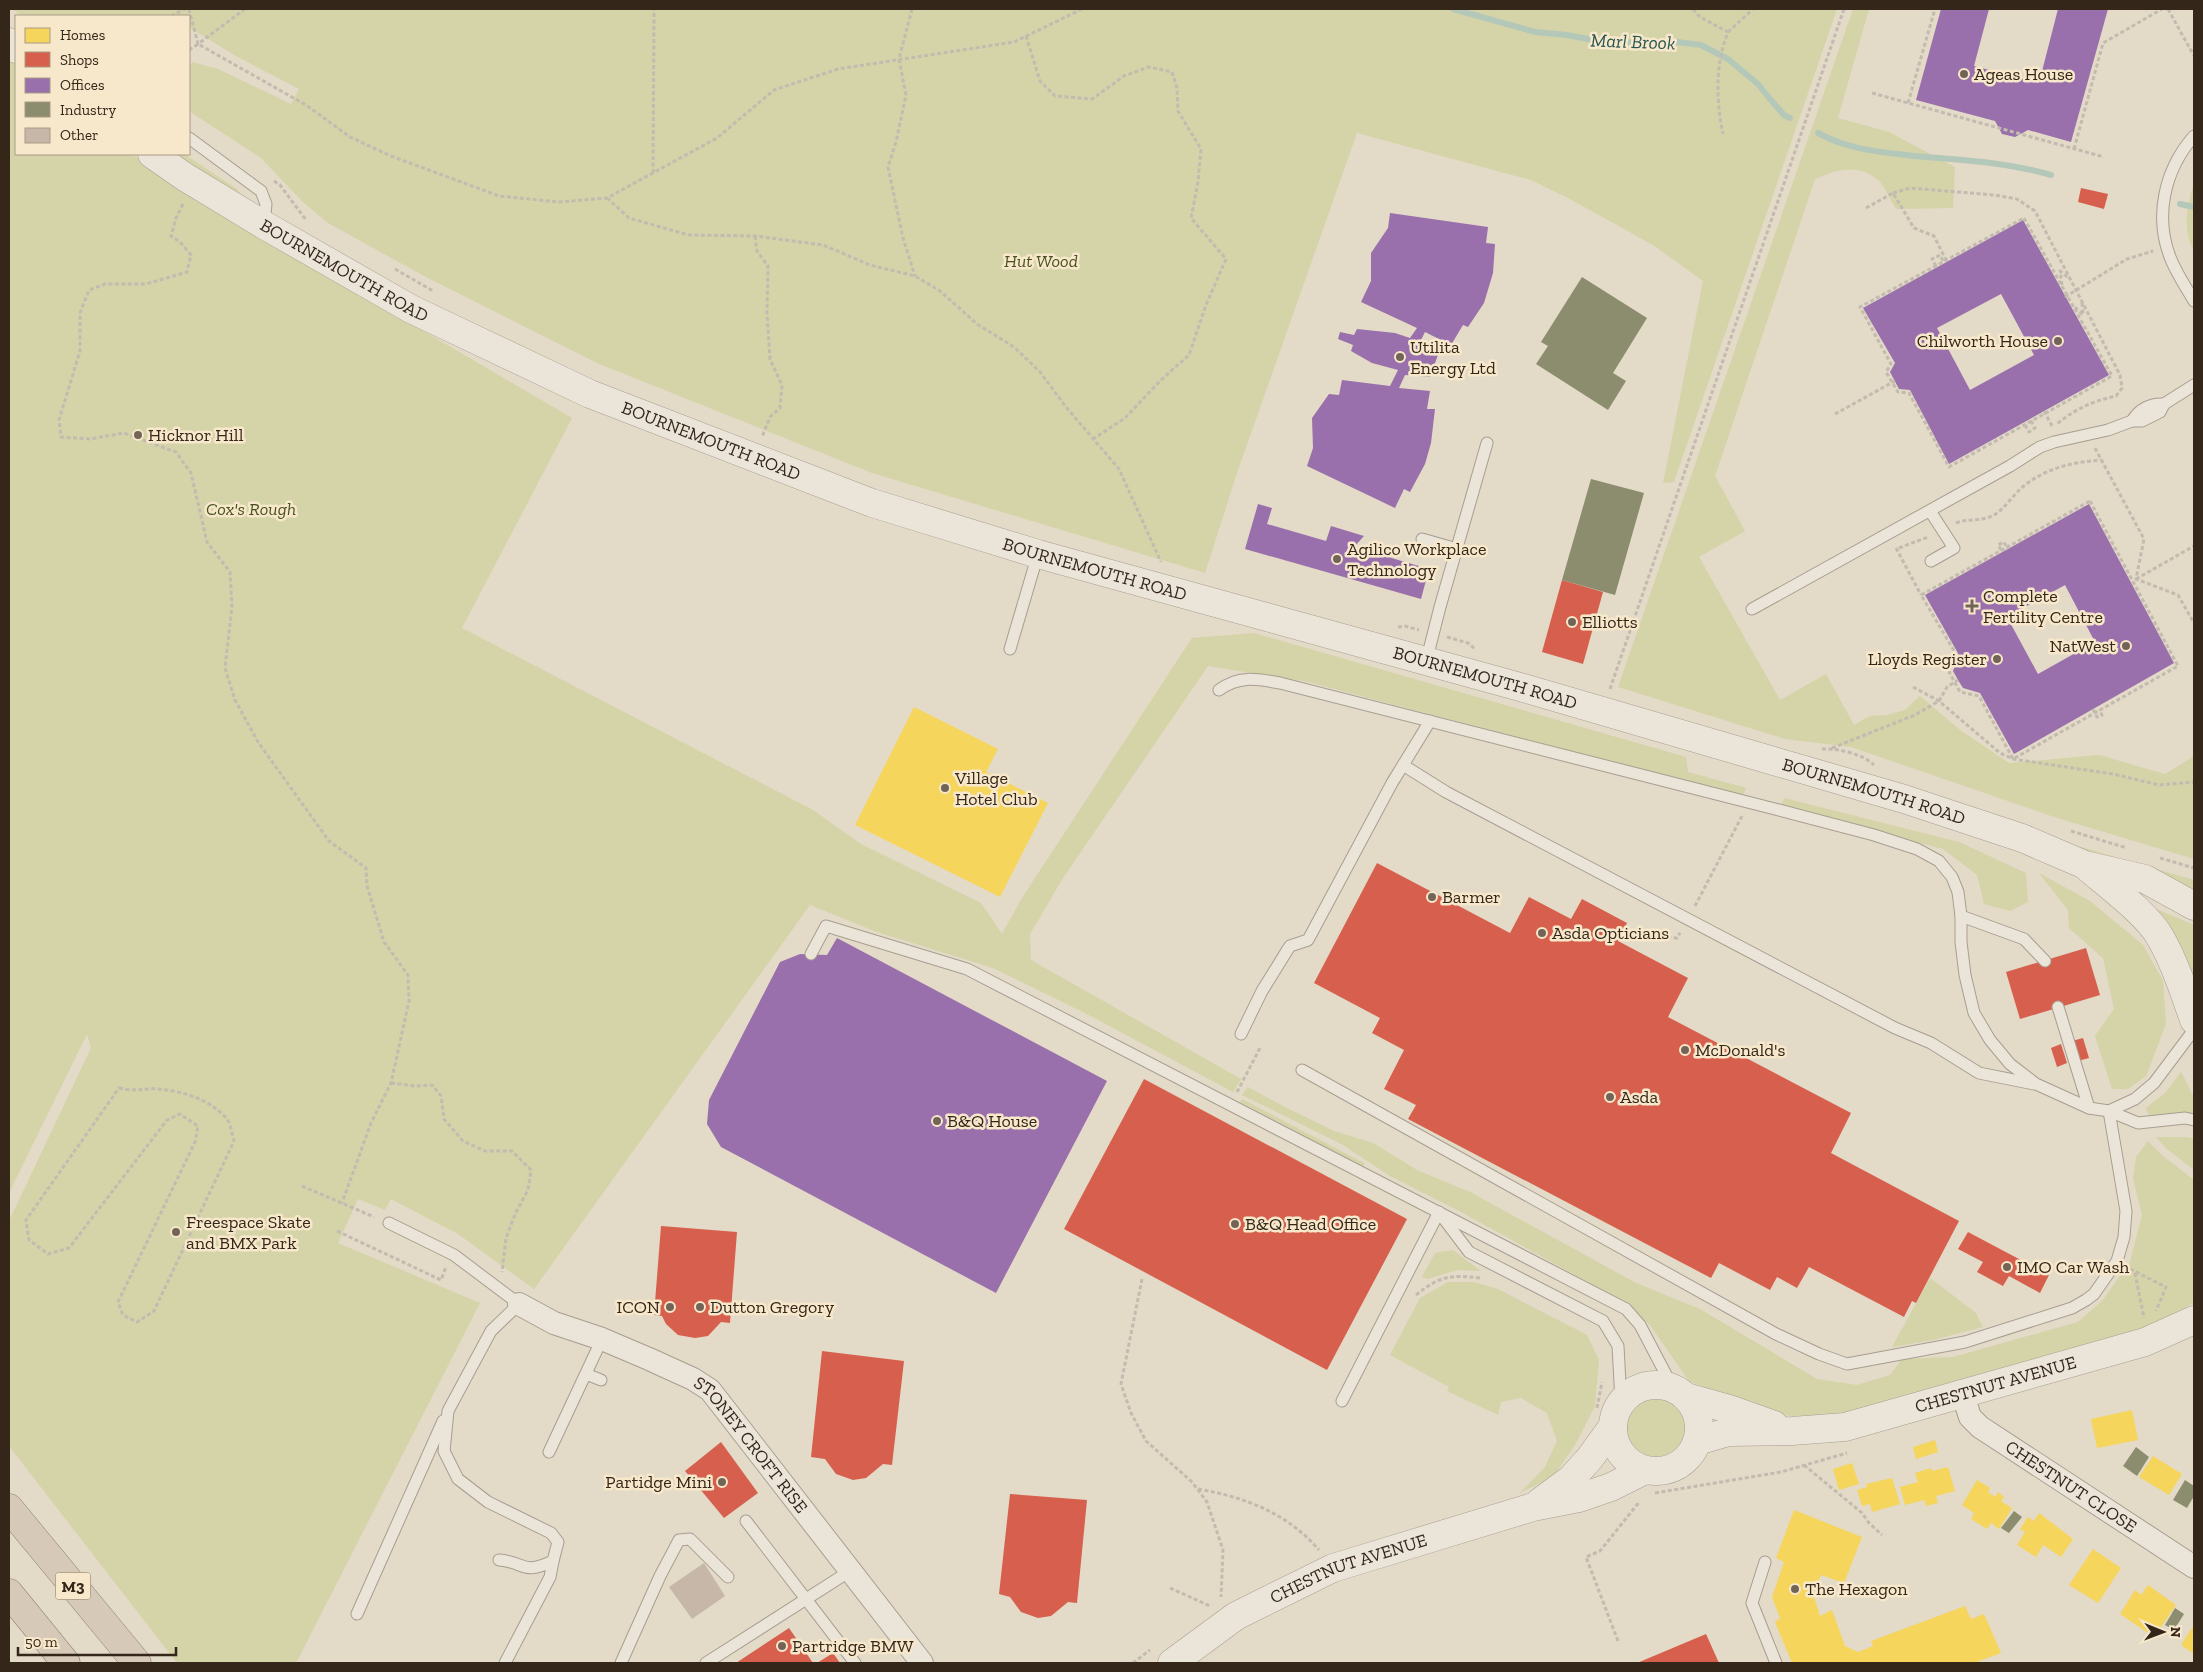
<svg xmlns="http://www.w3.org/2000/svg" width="2203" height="1672" font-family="'Zilla Slab',serif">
<rect width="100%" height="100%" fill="#e3dac7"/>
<!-- green -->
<g fill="#d5d3a8">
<path d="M13,9h1824l-163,473 -11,1 40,-202 -50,-36 -83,-46 -39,-19 -174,-47 -120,340 -32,100 -333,-100 -275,-110 -169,-85 -100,-55 -25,-21 -42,-44 -72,-47v-42l3,-7 26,7 73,35 8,-15 -65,-34 -45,-28v-11h-168z"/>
<path d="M1853,9h16l-31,109 51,14 66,35 -2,41 -57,1c-6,-9 -11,-24 -19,-30 -19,-16 -42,-9 -62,0l-100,297 30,55 -46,26 81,143 46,-26 28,51 16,-9 17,-1 18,-5 15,-14 40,34 49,33 90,-8 66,19 29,-18v103l-140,-42 -203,-70 -66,-8 -167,-52z"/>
<path d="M9,59l7,6v89h116l113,76 119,66 208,122 -110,210 351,182 48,34 120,59 21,31 20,-36 170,-260 62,-5 432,124 2,15 58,16 -4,9 -434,-115 -100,-16 -145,212 -33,56 1,26 210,119 -8,13 -146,-78 -94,-46 -116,-36 -67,-27 -276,384 -76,-55 -67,-35 -6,11 -27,-11 -20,44 142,60 -184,360h-119l-168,-217v-225l82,-173 -4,-14 -78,159z"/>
<path d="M166,154h18l53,35 5,7z"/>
<path d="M2194,183v68c-12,-22 -7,-45 0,-68z"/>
<path d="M1784,798l175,44 67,31 2,29 -18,9 -26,-7 -7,-29 -34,-26 -162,-42z"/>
<path d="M2040,835l154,45v19z"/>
<path d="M2039,873l51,28 53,44 20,36 3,43 -20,52 -18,13h-16l-17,-53 19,-27 -11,-51 -34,-30 -1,-18z"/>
<path d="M2138,901l56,24v61z"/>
<path d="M2181,1072l13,25v17l-45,2 -3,-8 19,-15z"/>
<path d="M1248,1087l37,20 49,24 39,12 44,27 53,22 166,91 64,26 117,70 40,6 33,-10 12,-16 51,-2 125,-35 24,-21 28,-39 12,-47 -9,-37 3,-21 12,-16 15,15 31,24v122l-31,20 -58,24 -224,63 -65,9 -46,-4 -81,-33 -39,-56 -37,-29 -150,-83 -73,-37 -47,-31 -101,-50z"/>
<path d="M1242,1099l122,64v4l-124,-65z"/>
<path d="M2156,1137h31l7,2v31l-27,-21z"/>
<path d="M1453,1250l28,21 -24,-1 -29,9 -6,-2 13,-24z"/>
<path d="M1930,1278l46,35 7,14 -50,13 -41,7z"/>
<path d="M1448,1282h26l24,7 89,46 12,25 -4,46 -20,39 -22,32 -33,16 25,-26 12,-26 -10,-28 -26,-15 -20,4 -3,13 -51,-24 2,-4 -59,-32 30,-57z"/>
<circle cx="1656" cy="1429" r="31"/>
</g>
<!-- homes -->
<g fill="#f6d55c">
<path d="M914,707l84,42 -12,23 62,31 -48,94 -145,-72z"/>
<path d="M2132,1410l6,30 -41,8 -6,-29z"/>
<path d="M1935,1440l3,12 -22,7 -3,-12z"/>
<path d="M2153,1456l29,18 -13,21 -30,-18z"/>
<path d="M1852,1463l7,21 -20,6 -6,-21z"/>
<path d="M1948,1467l7,24 -19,5 2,7 -12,3 -2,-6 -19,5 -5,-18 18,-5 -3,-9 16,-5 1,3z"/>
<path d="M1892,1478l8,26 -28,8 -2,-8 -8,2 -5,-16 10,-3 -1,-3z"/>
<path d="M1977,1480l13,8 -2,4 7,5 3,-5 6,5 -3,4 11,7 -13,21 -8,-6 -4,6 -16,-10 3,-6 -12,-8z"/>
<path d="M1794,1510l68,27 -18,46 -23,-8 -8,19 7,22 12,-6 13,36 13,6 15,-6 -2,-5 94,-35 6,13 13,-5 17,39 -27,10h-182l-17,-41 5,-4 -8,-21 12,-35 -8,-4z"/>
<path d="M2039,1513l34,26 -12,18 -18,-12 -7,12 -19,-12 8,-13 -5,-3 8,-12 6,4z"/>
<path d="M2093,1549l28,19 -23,35 -29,-18z"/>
<path d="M2148,1585l28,20 -22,32 -34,-23 15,-24 6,5z"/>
<path d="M2194,1625v29l-13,-9z"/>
</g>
<!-- shops -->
<g fill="#d6604d">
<path d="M2081,188l27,6 -4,15 -26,-7z"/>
<path d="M1562,580l41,12 -20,72 -41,-12z"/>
<path d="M1377,863l133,70 19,-36 42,22 11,-20 45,24 -9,18 70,37 -20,39 183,96 -20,40 128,68 -43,82 -4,-2 -8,16 -95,-50 -12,21 -20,-11 -7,13 -51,-27 -8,15 -303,-159 8,-14 -32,-16 20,-39 -32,-17 8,-15 -66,-35z"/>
<path d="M2086,948l14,47 -80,24 -14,-47z"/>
<path d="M2083,1038l6,20 -11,3 -6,-20z"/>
<path d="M2061,1044l6,19 -10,4 -6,-19z"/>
<path d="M1144,1079l263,140 -80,151 -263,-141z"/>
<path d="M661,1226l76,6 -7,91 -9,-1 -13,14 -13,2 -17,-3 -12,-11 -4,-8 -8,-1z"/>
<path d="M1968,1232l81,43 -9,18 -31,-17 -6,10 -26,-14 6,-10 -25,-13z"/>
<path d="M822,1351l82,10 -12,104 -9,-1 -17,14 -13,2 -17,-6 -11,-15 -14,-2z"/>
<path d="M721,1442l37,51 -34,25 -39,-47z"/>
<path d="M1010,1494l77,6 -10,103 -9,-1 -17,14 -13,2 -17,-6 -11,-15 -11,-3z"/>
<path d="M789,1628l24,35h-77z"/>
<path d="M1706,1634l13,29h-82z"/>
<path d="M833,1653l7,10h-23z"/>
</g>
<!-- offices -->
<g fill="#9970ab" fill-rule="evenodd">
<path d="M1941,9h48l-15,57 65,17 19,-74h50l-37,133 -43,-12 -13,7 -13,-3 -7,-13 -79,-21z"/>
<path d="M1390,213l98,14 -2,16 9,1 -2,29 -9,30 -16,24 -5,-2 -12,20 -26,-13 -5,10 19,10 -9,25 -25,-2 -6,13 31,3 -3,18h8l-4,34 -6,21 -15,28 -6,-3 -9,19 -88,-42 6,-18 -1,-30 17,-24 10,1 3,-15 48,6 8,-16 -26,-7 -21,-12 2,-6 -15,-6 2,-7 14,3 3,-6 38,4 15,5 7,-10 -56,-26 10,-21v-28l17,-25z"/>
<path d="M2023,220l86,155 -160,89 -39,-74 -11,-1 -9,-17 5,-9 -32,-55zM2001,294l33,61 -64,35 -33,-62z"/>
<path d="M1258,504l14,4 -5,16 59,17 5,-15 33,10 -10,11 75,22 -8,30 -176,-50z"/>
<path d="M2089,504l85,159 -160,91 -34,-61 -17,-5 -5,-8 -5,-9 6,-16 -34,-60zM2065,585l30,57 -57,32 -31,-57z"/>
<path d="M837,938l270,143 -111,212 -275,-146 -14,-23 2,-24 71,-138 20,-8 27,1z"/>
</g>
<!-- industry -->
<g fill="#8c8c6e">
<path d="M1582,277l65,41 -34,55 13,8 -18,29 -72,-46 12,-18 -7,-4z"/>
<path d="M1591,479l53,14 -29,102 -53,-15z"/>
<path d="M2136,1447l13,10 -12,19 -14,-10z"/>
<path d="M2185,1480l9,6v10l-7,12 -14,-8z"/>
<path d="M2014,1511l8,6 -13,16 -8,-5z"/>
<path d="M2175,1608l9,6 -10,16 -9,-5z"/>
</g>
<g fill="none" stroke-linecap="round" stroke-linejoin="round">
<!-- stream -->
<g stroke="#b4c8ba" stroke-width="6">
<path d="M1453,9l82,23 32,3 42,8 68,-1 24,3 27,14 30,25 12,15 14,16 6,3"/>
<path d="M1818,133c31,17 62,19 96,23 46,4 93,6 137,19"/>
<path d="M2180,204l14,3"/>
</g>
</g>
<!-- building -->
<path fill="#c7b7a8" d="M704,1563l21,33 -33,23 -23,-32z"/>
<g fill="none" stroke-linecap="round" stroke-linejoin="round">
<!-- service casing -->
<g stroke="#a79e91" stroke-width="13">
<g id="service">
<path d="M2194,136c-29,33 -40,79 -24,121 6,16 16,30 24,44"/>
<path d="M189,138l72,53 5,13 -2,19"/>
<path d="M2132,421c7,-12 19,-18 32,-17"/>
<path d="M1930,511l24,37 -23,13"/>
<path d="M1422,539l35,10"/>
<path d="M1752,609l258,-143 30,-19 14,-5 54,-12 24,-9h10l18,-9 4,-8 30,-19"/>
<path d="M1010,649l28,-95"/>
<path d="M1426,662l14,-55 47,-164"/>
<path d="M1219,690c20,-15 38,-11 61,-7l495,126 99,26 43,14 22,12 13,16 6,15 3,24v26l4,33 9,38 16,27 20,24 26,20 53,24 20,3 29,12 47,-5 9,2"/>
<path d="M1403,765l43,27 449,236 36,15 48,30 55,11"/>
<path d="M1961,916l63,23 21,22"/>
<path d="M811,954l15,-28 141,43 659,340 14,16 33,63"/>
<path d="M2058,1007l31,101"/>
<path d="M1241,1034l21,-43 26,-42 2,-3 18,-6 84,-157 38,-62"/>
<path d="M1302,1070l474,264 43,20 28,10 118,-22 107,-34 14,-8 8,-6 23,-33 7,-24 2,-26 -17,-100"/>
<path d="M2109,1111l26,-12 19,-16 39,-52"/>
<path d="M1441,1215l28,37 134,69 15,25 3,56"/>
<path d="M389,1223l65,32 65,49 -28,27 -43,80 -4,40 14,28 30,23 63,31 7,9 -5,19"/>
<path d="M586,1374l15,6"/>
<path d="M1342,1401l97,-189"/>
<path d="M549,1452l53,-113"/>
<path d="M746,1521l109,142"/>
<path d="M499,1560c27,2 22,16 54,1l-3,16 -45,86"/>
<path d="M1765,1562l-13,41 24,60"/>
<path d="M357,1614l86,-193"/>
<path d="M621,1663l39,-87 19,-36 11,-1 38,38"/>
<path d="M706,1663l144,-92"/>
</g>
</g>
<!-- minor casing -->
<g stroke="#a79e91" stroke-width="24">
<g id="minor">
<path id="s1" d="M519,1304l35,19 48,16 47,20 44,20 17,11 212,273"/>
<path id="s2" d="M1963,1395l7,22 10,10 214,140"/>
</g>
</g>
<!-- tertiary casing -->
<g stroke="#a79e91" stroke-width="29">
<g id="tertiary">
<path d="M9,42l7,7"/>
<path id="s3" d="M152,154l33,23 79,48 147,84 179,85 282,109 166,51 482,133 384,112 118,39 63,27 60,14 49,27"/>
<path d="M2087,867c21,18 61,48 73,70 15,26 24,55 34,83"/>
<circle cx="1656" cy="1428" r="43"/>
<path d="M1686,1397l43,12 45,16"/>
<path id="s4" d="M1697,1441l31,-9 64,-1 53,-4 300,-85 49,-22"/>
<path d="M1540,1502l31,-23 19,-21 23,-32"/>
<path id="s5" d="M1172,1663l64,-47 97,-48 200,-61 46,-9 32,-11 34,-17"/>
</g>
</g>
<!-- motorway casing -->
<g stroke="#8d8478" stroke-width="29">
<g id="motorway">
<path d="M9,1508l128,155"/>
<path d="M9,1593l57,70"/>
</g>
</g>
<!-- path -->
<g stroke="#c3bbb0" stroke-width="3" stroke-dasharray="4 2.5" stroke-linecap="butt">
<path d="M189,9l9,35 47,-35"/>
<path d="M912,9l-13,50 7,36 -10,47 -8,25 15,71 12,38"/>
<path d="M1693,9l7,8 28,15c-13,33 -12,68 -5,102"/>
<path d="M2168,9l26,47"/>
<path d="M171,16l14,-7"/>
<path d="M1728,32l25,-23"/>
<path d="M1026,36l14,45 15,15 37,3 32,-23 25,-9 23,5 5,16 1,23 23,38 -3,33 -7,36 35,41 -20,46 -17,50 -28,25 -36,38 -32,21"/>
<path d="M189,50l9,-6 108,61 44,32 41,19 108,40 60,6 48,-4 110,-60 57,-48 64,-21 176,-27 68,-33"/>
<path d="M1872,93l232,64"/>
<path d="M1908,103l27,-94"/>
<path d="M2074,149l29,-106 59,-34"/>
<path d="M653,173l1,-164"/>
<path d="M274,181l6,4 26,35"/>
<path d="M1893,193l17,-5 84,7 23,4 18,12 85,164 2,13 -6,8c-23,5 -41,13 -59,28"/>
<path d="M607,198l22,20 60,17 66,1 68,9 47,20 45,11 25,15 37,33 37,23 26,25 26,35 53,62 42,93"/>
<path d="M183,204l-7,14 -5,18 9,6 11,13 -4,17 -41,12h-41l-16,6 -9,23v38l-21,69 2,17 29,2 34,-6 52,19 15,21 16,69 23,30 2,35 -7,61 10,32 23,42 71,99 37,27 1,18 17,56 24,33 1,26 -18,82 -20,40 -29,80"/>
<path d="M1866,208l27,-15 21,35 20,8 12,24"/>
<path d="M2024,218l88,158 -163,91 -40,-74 -11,-1 -12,-20 5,-8 -31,-57z"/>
<path d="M755,236l2,15 11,15 -1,47 3,46 12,26 -2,23 -10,9 -8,20"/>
<path d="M1936,266l-4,-7 8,-4 4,8"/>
<path d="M395,269l38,22"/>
<path d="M2062,285l-2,-14 10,8"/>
<path d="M2065,297l62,-38 26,-8"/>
<path d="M2075,307l8,8 -1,-12"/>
<path d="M2044,411l8,15"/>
<path d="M1835,414l60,-33"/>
<path d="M2025,425l4,7 6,-4 -5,-9"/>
<path d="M2095,448l49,91 -8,40 42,16 16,28"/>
<path d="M2090,501l88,165 -165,93 -34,-63 -19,-4 -11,-20 7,-18 -35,-59z"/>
<path d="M1956,523c12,-5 26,-1 38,-8 12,-7 19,-21 31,-30 22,-17 48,-23 76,-25"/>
<path d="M1896,548l25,47"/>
<path d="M1899,548l29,-11"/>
<path d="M2001,550l-3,-5 6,-3 4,7"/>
<path d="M2136,579l58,-33"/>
<path d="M1398,627l7,-1 14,4"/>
<path d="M1447,637l21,6 7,6"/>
<path d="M1913,687l26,14 61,52 13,6 100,15 46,11 35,-3"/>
<path d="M1610,689l234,-680"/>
<path d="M2093,709l4,8 5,-2 -3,-5"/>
<path d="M1832,748l83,-33 24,-14 8,-14 11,-7"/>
<path d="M1822,749c15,-1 41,5 52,16"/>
<path d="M2071,831l56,17"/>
<path d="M2160,858l34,10"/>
<path d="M1695,906l47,-90"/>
<path d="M1622,933l55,5 3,-5"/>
<path d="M391,1083l24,3 17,-1 9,11 3,23 19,22 22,10h27l19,19 -3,20 -12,22 -10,26 -4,34"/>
<path d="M119,1088c18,4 23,0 39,1 24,2 52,10 69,30 4,5 5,16 7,22l-80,170 -17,11 -14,-7 -5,-13 77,-160 3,-16 -18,-12 -13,6 -98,128 -21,6 -19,-14 -3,-20z"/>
<path d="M1237,1092l24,-46"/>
<path d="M302,1186l72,31"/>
<path d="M337,1231l104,49 5,-13"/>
<path d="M2130,1269l36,18 -10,24"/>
<path d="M2135,1273l9,45"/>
<path d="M1142,1279l-21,105 10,29 15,28 46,41 15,20 16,48 -2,47"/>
<path d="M1416,1295c25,-20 34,-20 65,-17"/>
<path d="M1597,1408l5,-26"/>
<path d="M1804,1465l58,48 7,10 13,12"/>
<path d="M1198,1489c47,8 89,24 121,61"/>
<path d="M1655,1493l126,-21 66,-19"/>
<path d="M1170,1588l40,18"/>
<path d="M1618,1641l-32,-84 14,-6 40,-50"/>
<path d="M1133,1663l17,-13"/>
</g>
<!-- service -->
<use href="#service" stroke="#ebe4d9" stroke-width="11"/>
<!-- minor -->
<use href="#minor" stroke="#ebe4d9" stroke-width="22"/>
<!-- tertiary -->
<use href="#tertiary" stroke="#ebe4d9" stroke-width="28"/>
<!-- motorway -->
<use href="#motorway" stroke="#d6c9b8" stroke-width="28"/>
</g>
<!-- markers -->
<g fill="#726557" stroke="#f7e8cb" stroke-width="2">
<circle cx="1964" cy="74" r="5"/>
<circle cx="2058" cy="341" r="5"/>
<circle cx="1400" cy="357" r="5"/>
<circle cx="138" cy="435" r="5"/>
<circle cx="1337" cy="559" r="5"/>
<path d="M1969.5 598.5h5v5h5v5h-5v5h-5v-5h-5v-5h5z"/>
<circle cx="1572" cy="622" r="5"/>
<circle cx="2126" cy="646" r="5"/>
<circle cx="1997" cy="659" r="5"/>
<circle cx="945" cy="788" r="5"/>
<circle cx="1432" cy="897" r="5"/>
<circle cx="1542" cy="933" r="5"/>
<circle cx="1685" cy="1050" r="5"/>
<circle cx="1610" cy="1097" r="5"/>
<circle cx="937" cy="1121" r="5"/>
<circle cx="1235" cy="1224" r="5"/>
<circle cx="176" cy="1232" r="5"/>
<circle cx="2007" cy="1267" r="5"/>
<circle cx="670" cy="1307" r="5"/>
<circle cx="700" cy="1307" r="5"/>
<circle cx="722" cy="1482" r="5"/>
<circle cx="1795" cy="1589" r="5"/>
<circle cx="782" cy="1646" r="5"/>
</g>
<g text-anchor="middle" stroke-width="5" stroke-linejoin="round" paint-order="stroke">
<!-- shield labels -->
<rect fill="#f7e8cb" stroke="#6f604f" stroke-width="1" x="55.5" y="1572.5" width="35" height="27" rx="4"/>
<g font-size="16" font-weight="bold" fill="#35261a">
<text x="73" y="1592">M3</text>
</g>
<!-- poi labels -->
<g font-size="18" fill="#35261a" stroke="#f7e8cb" text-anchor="start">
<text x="1974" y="80">Ageas House</text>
<text x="2048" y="347" text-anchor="end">Chilworth House</text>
<text x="1410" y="353">Utilita<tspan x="1410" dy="21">Energy Ltd</tspan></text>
<text x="148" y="441">Hicknor Hill</text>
<text x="1347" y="555">Agilico Workplace<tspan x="1347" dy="21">Technology</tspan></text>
<text x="1983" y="602">Complete<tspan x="1983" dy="21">Fertility Centre</tspan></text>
<text x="1582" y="628">Elliotts</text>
<text x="2116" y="652" text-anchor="end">NatWest</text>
<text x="1987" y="665" text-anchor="end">Lloyds Register</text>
<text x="955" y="784">Village<tspan x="955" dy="21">Hotel Club</tspan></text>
<text x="1442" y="903">Barmer</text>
<text x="1552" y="939">Asda Opticians</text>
<text x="1695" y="1056">McDonald's</text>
<text x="1620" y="1103">Asda</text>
<text x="947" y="1127">B&amp;Q House</text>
<text x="186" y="1228">Freespace Skate<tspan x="186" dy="21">and BMX Park</tspan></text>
<text x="1245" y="1230">B&amp;Q Head Office</text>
<text x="2017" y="1273">IMO Car Wash</text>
<text x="660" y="1313" text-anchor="end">ICON</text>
<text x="710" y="1313">Dutton Gregory</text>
<text x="712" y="1488" text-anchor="end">Partidge Mini</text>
<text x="1805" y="1595">The Hexagon</text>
<text x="792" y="1652">Partridge BMW</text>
</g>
<!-- park labels -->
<g font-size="18" font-style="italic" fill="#495320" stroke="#f7e8cb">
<text x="1041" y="267">Hut Wood</text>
<text x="251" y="515">Cox's Rough</text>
</g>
<!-- street labels -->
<g font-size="18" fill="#35261a" stroke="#f7e8cb">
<text dy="6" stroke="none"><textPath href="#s3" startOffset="225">BOURNEMOUTH ROAD</textPath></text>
<text dy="6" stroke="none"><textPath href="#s3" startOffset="630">BOURNEMOUTH ROAD</textPath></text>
<text dy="6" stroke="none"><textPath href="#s3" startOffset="1035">BOURNEMOUTH ROAD</textPath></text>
<text dy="6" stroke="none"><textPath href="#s3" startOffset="1440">BOURNEMOUTH ROAD</textPath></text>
<text dy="6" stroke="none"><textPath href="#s3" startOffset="1845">BOURNEMOUTH ROAD</textPath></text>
<text dy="6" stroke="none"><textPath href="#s4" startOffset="306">CHESTNUT AVENUE</textPath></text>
<text dy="6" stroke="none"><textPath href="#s1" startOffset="278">STONEY CROFT RISE</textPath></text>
<text dy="6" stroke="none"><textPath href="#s2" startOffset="146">CHESTNUT CLOSE</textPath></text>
<text dy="6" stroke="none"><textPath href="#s5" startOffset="202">CHESTNUT AVENUE</textPath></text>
</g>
<!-- water labels -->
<g font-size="19" font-style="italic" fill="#285651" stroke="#f7e8cb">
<text transform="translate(1633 41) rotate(2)" y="7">Marl Brook</text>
</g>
</g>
<!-- border -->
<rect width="2203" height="1672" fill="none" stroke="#35261a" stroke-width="20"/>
<!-- legend -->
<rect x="15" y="15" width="175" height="140" fill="#f7e8cb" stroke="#a99a84"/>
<rect x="25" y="28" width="25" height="15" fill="#f6d55c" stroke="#a99a84"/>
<text x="60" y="40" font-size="15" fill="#35261a">Homes</text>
<rect x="25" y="52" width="25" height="15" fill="#d6604d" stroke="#a99a84"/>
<text x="60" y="65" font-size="15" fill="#35261a">Shops</text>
<rect x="25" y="78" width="25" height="15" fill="#9970ab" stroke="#a99a84"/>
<text x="60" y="90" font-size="15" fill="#35261a">Offices</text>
<rect x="25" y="102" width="25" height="15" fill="#8c8c6e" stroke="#a99a84"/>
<text x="60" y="115" font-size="15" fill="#35261a">Industry</text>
<rect x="25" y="128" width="25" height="15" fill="#c7b7a8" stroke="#a99a84"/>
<text x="60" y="140" font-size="15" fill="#35261a">Other</text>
<!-- north arrow -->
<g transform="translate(2163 1632) rotate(91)" stroke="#f7e8cb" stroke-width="4" paint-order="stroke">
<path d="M0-4L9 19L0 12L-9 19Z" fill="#35261a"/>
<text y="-8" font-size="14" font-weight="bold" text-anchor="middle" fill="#35261a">N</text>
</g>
<!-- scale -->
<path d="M18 1647v8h158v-8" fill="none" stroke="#35261a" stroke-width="2.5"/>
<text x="25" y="1647" font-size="15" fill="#35261a" stroke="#f7e8cb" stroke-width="4" paint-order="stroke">50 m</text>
</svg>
